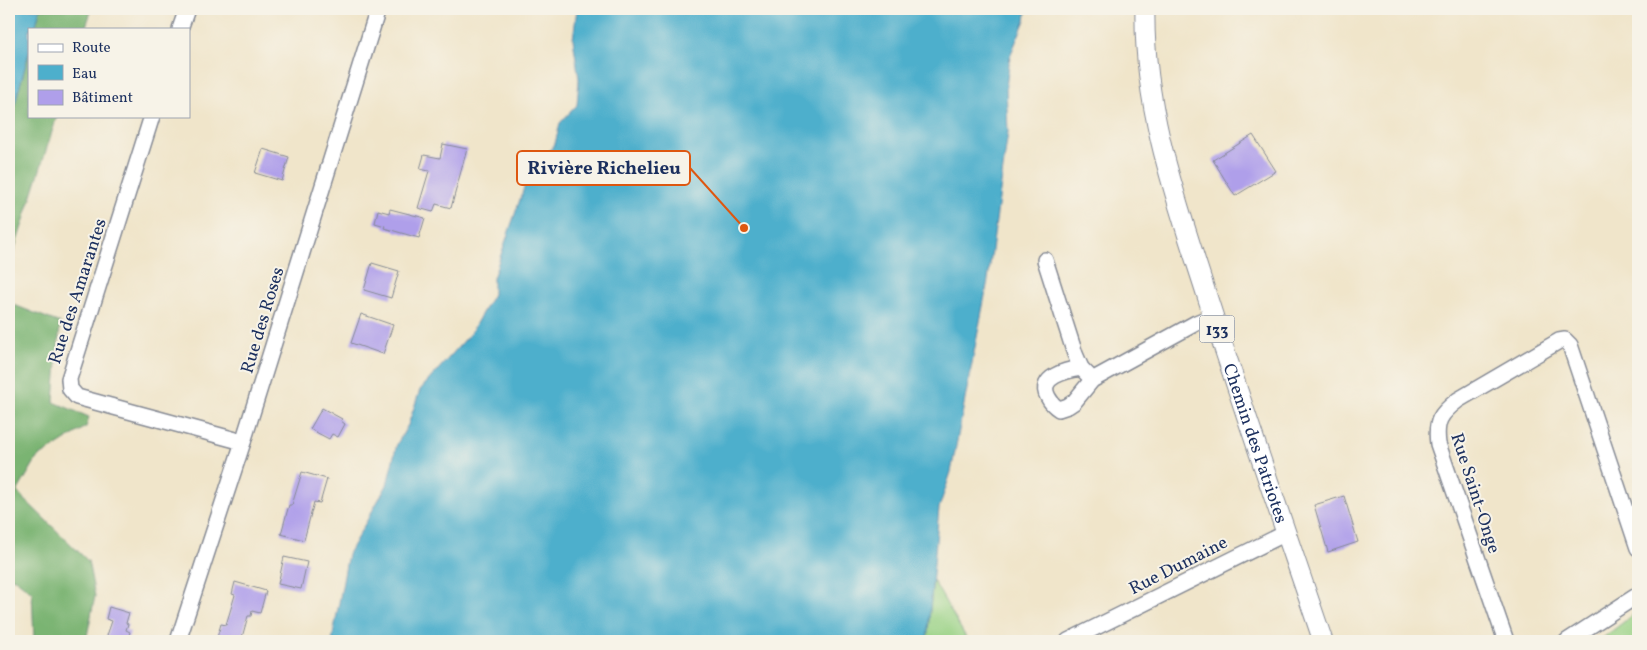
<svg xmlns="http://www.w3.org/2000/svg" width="1647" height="650" font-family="Vollkorn,serif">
<rect width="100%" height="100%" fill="#f7f3e8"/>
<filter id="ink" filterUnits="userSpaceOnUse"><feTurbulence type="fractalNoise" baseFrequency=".02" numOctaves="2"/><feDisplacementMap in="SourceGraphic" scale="10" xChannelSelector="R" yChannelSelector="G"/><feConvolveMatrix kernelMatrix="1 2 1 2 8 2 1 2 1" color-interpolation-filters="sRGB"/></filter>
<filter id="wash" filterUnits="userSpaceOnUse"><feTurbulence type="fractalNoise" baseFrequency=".0096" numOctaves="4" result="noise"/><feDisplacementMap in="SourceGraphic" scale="20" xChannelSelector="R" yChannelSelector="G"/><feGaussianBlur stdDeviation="1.12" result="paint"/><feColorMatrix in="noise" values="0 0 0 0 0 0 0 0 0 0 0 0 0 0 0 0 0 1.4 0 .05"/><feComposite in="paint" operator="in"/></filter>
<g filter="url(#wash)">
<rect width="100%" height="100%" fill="#f0e5ca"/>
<!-- green -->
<g fill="#99d285" stroke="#5a8072">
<path d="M933,580l35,61h-41z"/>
<path d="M1638,611v30h-39z"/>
</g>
<!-- forest -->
<g fill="#7ab472" stroke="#4a7268">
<path d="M40,9h52l-7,20h-50z"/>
<path d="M29,52v64h28l-48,151v-141z"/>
<path d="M9,303l51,20 -6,79 35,15 -3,10 -49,31 -20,34 71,69 7,35 -9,45h-52l-2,-49 -17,-13 -6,-1z"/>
</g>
<!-- water -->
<g fill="#4dafcc" stroke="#346f95">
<path d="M9,9h31l-5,20h-6v23l-20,74z"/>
<path d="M577,9h450l-2,11 -15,36 -4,31 2,45 -20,148 -37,192 -12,36 -12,133h-595l16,-87 39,-69 10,-41 11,-19 12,-35 50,-56 23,-40v-16l34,-99 28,-35 5,-21 17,-18 2,-26 -6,-40z"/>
</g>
<g id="blocks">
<!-- building -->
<g fill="#af9fea">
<path d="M1253,135l23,36 -41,25 -22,-36z"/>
<path d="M443,144l24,5 -16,59 -15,-4 -3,8 -15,-4 11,-37 -9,-2 4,-14 16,3z"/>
<path d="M263,149l26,8 -7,24 -27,-8z"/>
<path d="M390,209l35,9 -6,20 -35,-10 1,-2 -10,-3 3,-13 11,3z"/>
<path d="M372,263l27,8 -8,27 -27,-8z"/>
<path d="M361,314l32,11 -10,29 -32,-11z"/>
<path d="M322,408l20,11 -1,2 4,3 -7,13 -6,-3 -3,5 -19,-10z"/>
<path d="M302,472l25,7 -7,24 -6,-1 -10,38 -23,-6 8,-29h3z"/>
<path d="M1344,496l14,46 -30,10 -14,-47z"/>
<path d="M284,557l23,5 -6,27 -23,-5z"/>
<path d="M235,582l31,9 -6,22 -8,-2 -1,5h-3l-7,25h-25l5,-17 5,1 9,-30 -3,-1z"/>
<path d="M109,607l20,6 -3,10 2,1 -2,6 4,2 -3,9h-22l7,-20 -6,-2z"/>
</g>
</g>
</g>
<g filter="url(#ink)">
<use href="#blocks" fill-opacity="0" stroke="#868a94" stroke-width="1"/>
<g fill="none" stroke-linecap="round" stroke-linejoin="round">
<!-- minor casing -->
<g stroke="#868a94" stroke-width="18">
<g id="minor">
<path d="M180,29l7,-20"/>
<path d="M152,116l-83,263 1,10 7,8 166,45"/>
<path d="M1045,260l30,94 6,14 7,7"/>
<path d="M1081,368c-14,2 -44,9 -33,29 3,6 6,9 11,12l9,-3 6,-4 18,-22 104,-57 17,-7"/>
<path d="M178,641l65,-199 135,-433"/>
<path d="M1068,641l218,-108"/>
<path d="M1506,641l-68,-197c-3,-23 2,-30 20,-44l101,-59 6,-1 5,5 68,203"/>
<path d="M1567,641l71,-46"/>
</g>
</g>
<!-- major casing -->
<g stroke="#868a94" stroke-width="21">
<g id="major">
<path id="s1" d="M1145,9c-2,100 32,193 62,287 37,116 77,230 116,345"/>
</g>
</g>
<!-- minor -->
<use href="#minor" stroke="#fff" stroke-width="15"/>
<!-- major -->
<use href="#major" stroke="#fff" stroke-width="19"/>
</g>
</g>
<g text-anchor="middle" stroke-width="4" stroke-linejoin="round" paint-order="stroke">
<!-- shield labels -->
<rect fill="#f7f3e8" stroke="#5d6a87" stroke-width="1" x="1199.5" y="315.5" width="35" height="27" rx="4"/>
<g font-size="16" font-weight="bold" fill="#1b2f5e">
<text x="1217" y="335">133</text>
</g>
<!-- street labels -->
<g font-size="18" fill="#1b2f5e" stroke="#f7f3e8">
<text transform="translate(77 291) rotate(-72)" y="6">Rue des Amarantes</text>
<text transform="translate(262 320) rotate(-73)" y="6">Rue des Roses</text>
<text dy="6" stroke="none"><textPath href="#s1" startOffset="450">Chemin des Patriotes</textPath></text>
<text transform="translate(1476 493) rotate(72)" y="6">Rue Saint-Onge</text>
<text transform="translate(1178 565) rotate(-27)" y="6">Rue Dumaine</text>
</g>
</g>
<!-- callouts -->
<path fill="none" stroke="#de5710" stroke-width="2" d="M744 228L690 168"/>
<circle fill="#de5710" stroke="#f7f3e8" stroke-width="2" cx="744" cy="228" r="5"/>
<rect fill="#f7f3e8" stroke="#de5710" stroke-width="2" x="517" y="151" width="173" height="34" rx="5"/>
<g font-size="19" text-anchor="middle" font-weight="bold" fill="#1b2f5e">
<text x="604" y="174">Rivière Richelieu</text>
</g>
<!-- margin -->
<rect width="1647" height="650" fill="none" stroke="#f7f3e8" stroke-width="30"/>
<!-- legend -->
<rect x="28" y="28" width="162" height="90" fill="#f7f3e8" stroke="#9fa5b1"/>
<rect x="38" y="44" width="25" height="8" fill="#ffffff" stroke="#9fa5b1"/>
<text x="72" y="52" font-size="15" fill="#1b2f5e">Route</text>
<rect x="38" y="65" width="25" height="15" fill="#4dafcc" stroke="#9fa5b1"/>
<text x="72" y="78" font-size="15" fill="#1b2f5e">Eau</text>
<rect x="38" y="90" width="25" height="15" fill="#af9fea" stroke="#9fa5b1"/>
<text x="72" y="102" font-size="15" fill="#1b2f5e">Bâtiment</text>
</svg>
